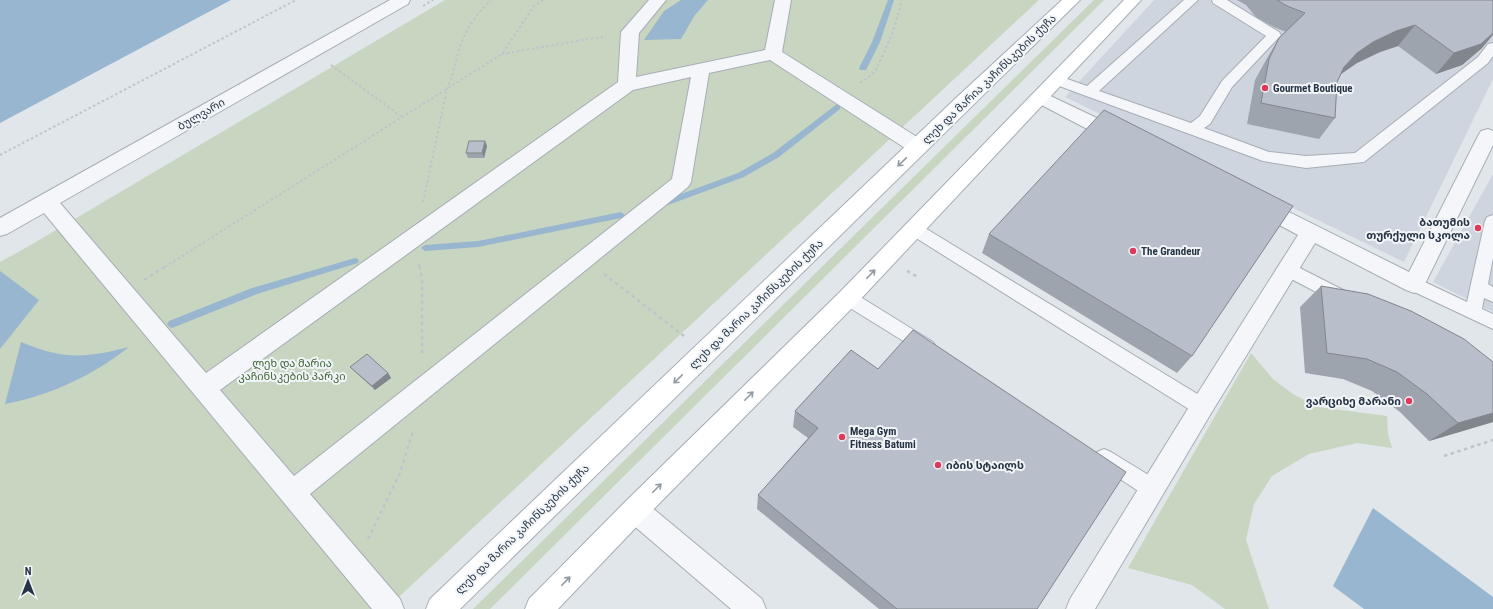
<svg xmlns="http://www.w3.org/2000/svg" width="1493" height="609" font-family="'Roboto Condensed','Noto Sans Georgian',sans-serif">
<rect width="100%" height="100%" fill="#e1e6eb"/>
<!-- built -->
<g fill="#cfd5de">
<path d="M1154,0h339v79l-89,183 -339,-165z"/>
<path d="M1493,174v138l-60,-30z"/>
</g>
<!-- green -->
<g fill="#c8d6c1">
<path d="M445,0h594l-653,609h-386v-347l29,-16z"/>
<path d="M1094,0h10l-614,609h-17z"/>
<path d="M1251,353l22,26 20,15 25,13 69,9 1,18 4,14 -35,-5 -48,11 -37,22 -18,28 -8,36 23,69h-44l-33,-24 -64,-17z"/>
</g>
<!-- water -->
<g fill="#98b6cf">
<path d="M0,0h231l-231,123z"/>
<path d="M681,0h27l-13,15 -14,24 -37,1 20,-29z"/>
<path d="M0,271l39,29 -39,49z"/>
<path d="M21,342c43,18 65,16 108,5 -37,29 -78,48 -124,57z"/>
<path d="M1373,508l120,89v12h-129l-31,-23z"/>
</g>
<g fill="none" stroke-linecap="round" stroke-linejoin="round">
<!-- stream -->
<g fill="#98b6cf" fill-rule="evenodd">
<path d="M888,0h6l-14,42 -14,28h-6l-1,-2 13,-26z"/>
<path d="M837,104l3,1v4l-61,48 -35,20 -76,28h-6l-1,-2 1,-2 76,-28 35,-20z"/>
<path d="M621,212l4,3 -4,3 -143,29 -53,4 -4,-3 4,-3 53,-4z"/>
<path d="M355,258l3,1 1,2 -1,2 -101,31 -85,34 -3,-1 -2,-3 2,-3 83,-33z"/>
</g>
<!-- service casing -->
<g stroke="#a5adb6" stroke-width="2">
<g id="service">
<path d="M1184,0h14l-99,91 92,32 9,-7 22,-35 44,-45 -53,-33 -1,-3h15l52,32 2,3 -49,52 -22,37 -6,4 65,24 37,4 49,-3 123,-96 10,-13 5,-1v13l-5,7 -124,99 -58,6 -43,-7 -212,-78 -2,-3 2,-3 5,-2 31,11z"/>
<path d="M1493,215v43l-5,26 5,3v15l-9,-4 -2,11 11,5v15l-85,-40 -2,-5 2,-5 6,-2 53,25 18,-81 2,-4z"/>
<path d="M914,223l6,2 289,176 2,6 -2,6 -7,2 -7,-2 -287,-180 -2,-4 2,-4z"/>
<path d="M1288,262l59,30 2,5 -2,5 -6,2 -6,-2 -53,-28 -2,-5 2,-5z"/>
<path d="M848,291l6,2 79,49 3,5 -3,5 -6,3 -6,-3 -79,-49 -2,-5 2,-5z"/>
<path d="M1104,449l7,3 49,30 3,7 -3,7 -7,2 -7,-2 -49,-32 -3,-6 3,-6z"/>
</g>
</g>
<!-- pedestrian casing -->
<g stroke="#a5adb6" stroke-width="2">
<path id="pedestrian" d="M390,0h20l-2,4 -348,199 146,170 412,-291 3,-50 28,-32h17l-27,33 -3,44 129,-27 10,-50h16l-9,52 143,90 3,5 -3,5 -7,2 -7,-2 -141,-92 -61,13 -18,109 -3,5 -378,307 90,105 4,10h-32l-328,-396 -37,21 -7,2v-18zM691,77l-19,102 -378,297 -74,-86 413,-300z"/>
</g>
<!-- minor casing -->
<g stroke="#a5adb6" stroke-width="2">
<g id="minor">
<path d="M1040,91l86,41 3,5 -3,5 -7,2 -7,-2 -78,-41 -3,-4 3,-4z"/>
<path d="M1488,129l5,2v14l-71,145 -8,3 -8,-3 -91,-47 -105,172 -115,194h-29l4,-10 124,-200 104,-164 -47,-25 -3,-5 3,-5 7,-3 7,3 144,72 69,-136 3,-5z"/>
<path d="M635,498l9,3 118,98 4,10h-35l-105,-90 -4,-9 4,-9z"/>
</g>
</g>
<!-- secondary casing -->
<g stroke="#a5adb6" stroke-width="2">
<g id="secondary">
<path d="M1062,0h18l-620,609h-34l4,-10 526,-501z"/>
<path d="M1124,0h17l-285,304 -212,215 -86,90h-33l4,-10 97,-98 214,-209z"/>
</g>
</g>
<!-- path-far1 -->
<g stroke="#bfc4ca" stroke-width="2" stroke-dasharray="2.5 2.5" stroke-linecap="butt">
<path d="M423,6l10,-6"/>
<path d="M502,54l104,-18"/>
<path d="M331,65l71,52"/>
<path d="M860,83l15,-11 18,-40 9,-32"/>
<path d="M0,155l296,-155"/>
<path d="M423,202l24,-113c6,-13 8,-26 12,-39 6,-20 17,-36 32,-50"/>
<path d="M419,264l1,3"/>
<path d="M165,267l337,-213 32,-48 9,-6"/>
</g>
<!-- path -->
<g stroke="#bfc4ca" stroke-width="2.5" stroke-dasharray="3.5 3.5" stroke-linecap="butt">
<path d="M419,266l3,12v79"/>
<path d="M907,271l11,6"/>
<path d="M604,274l80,62"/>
<path d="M144,280l22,-14"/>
<path d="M1444,456l49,-16"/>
<path d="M368,539l32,-66 13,-42"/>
</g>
<!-- service -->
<use href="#service" fill="#f5f6f9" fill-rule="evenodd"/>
<!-- pedestrian -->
<use href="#pedestrian" fill="#f5f6f9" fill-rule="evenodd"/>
<!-- minor -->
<use href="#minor" fill="#f5f6f9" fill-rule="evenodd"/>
<!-- secondary -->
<use href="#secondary" fill="#fff" fill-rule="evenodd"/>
</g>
<!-- wall -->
<g fill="#9ea4ae">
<path d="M1237,0h256l-11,48 -20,17 -26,9 -38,-28 -18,6 -23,11 -16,11 -4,8 -2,36 -16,21 -72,-15 8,-44 11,-20 13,-22 7,-6 -12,-5 -18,-10 -10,-12z"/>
<path d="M485,141l2,5 -3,12h-16l-2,-5z"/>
<path d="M989,234l203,122 -15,17 -195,-120z"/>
<path d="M1321,286l172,76v60l-64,19 -29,-29 -28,-21 -29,-12 -38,-6 -5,-66z"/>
<path d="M851,350l186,259h-158l-122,-100 1,-14 50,-57 -15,-11 2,-16z"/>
<path d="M350,367l38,6 3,5 -16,12 -21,-19z"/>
</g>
<!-- shaded-wall -->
<g fill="#81868d">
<path d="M1415,25l-17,21 -18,6 -23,11 -16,11 -12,14 15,-21 13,-14 16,-11 23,-11z"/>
<path d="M1493,33v2l-11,13 -20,17 -26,9 18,-21z"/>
<path d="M485,141l2,5 -3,12 -2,-5z"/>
<path d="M388,373l3,5 -16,12 -3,-4z"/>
<path d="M1493,413v9l-64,19 29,-18z"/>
</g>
<!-- building -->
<g fill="#b8bfca" stroke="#81868d">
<path d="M1277,0h216v33l-12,11 -27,9 -39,-28 -19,6 -23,11 -16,11 -13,14 -7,15 -2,36 -74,-15 8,-44 10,-21 26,-25 -18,-7z"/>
<path d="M1104,110l189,96 -101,150 -203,-122z"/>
<path d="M469,141h16l-3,12h-16z"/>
<path d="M1321,286l47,8 43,17 53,28 29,23v51l-35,10 -31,-29 -30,-22 -30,-13 -40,-6z"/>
<path d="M913,330l213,142 -89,137h-140l-139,-114 60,-67 -23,-17 56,-61 27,19z"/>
<path d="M367,354l21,19 -16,13 -22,-19z"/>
</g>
<!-- one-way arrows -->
<defs><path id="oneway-shaft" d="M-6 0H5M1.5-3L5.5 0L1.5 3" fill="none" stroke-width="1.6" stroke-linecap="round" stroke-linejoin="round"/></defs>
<g stroke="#939aa2">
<use href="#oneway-shaft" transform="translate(902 162) rotate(136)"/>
<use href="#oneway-shaft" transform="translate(871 274) rotate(-46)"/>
<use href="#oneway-shaft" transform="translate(678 379) rotate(136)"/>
<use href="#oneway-shaft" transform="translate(749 396) rotate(-45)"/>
<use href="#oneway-shaft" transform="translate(657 488) rotate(-45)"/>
<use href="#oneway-shaft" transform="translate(566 581) rotate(-46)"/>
</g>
<!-- markers -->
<g fill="#dd395a" stroke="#f1f5f8" stroke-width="1.5">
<circle cx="1265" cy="88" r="4"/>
<circle cx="1478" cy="228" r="4"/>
<circle cx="1133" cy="251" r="4"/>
<circle cx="1409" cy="401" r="4"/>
<circle cx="842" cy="437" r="4"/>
<circle cx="938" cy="465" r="4"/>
</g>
<g text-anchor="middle" stroke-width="4" stroke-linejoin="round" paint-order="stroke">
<!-- street labels -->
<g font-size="11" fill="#273445" stroke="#f1f5f8">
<text transform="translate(989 79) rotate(-44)" y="4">ლეხ და მარია კაჩინსკების ქუჩა</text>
<text transform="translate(201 114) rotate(-30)" y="4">ბულვარი</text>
<text transform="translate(756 304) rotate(-44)" y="4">ლეხ და მარია კაჩინსკების ქუჩა</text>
<text transform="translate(522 529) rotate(-44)" y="4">ლეხ და მარია კაჩინსკების ქუჩა</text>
</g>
<!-- poi labels -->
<g font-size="11" font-weight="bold" fill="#273445" stroke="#f1f5f8" text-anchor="start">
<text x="1273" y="92">Gourmet Boutique</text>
<text x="1470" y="226" text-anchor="end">ბათუმის<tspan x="1470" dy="13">თურქული სკოლა</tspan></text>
<text x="1141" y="255">The Grandeur</text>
<text x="1401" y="405" text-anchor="end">ვარციხე მარანი</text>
<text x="850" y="435">Mega Gym<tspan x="850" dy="13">Fitness Batumi</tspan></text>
<text x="946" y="469">იბის სტაილს</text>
</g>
<!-- park labels -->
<g font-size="11" fill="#3e6333" stroke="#f1f5f8">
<text x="292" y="367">ლეხ და მარია<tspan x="292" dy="13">კაჩინსკების პარკი</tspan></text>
</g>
</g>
<!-- north arrow -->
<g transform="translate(28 581)" stroke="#f1f5f8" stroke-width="3" paint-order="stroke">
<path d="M0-3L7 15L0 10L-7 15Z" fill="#273445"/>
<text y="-6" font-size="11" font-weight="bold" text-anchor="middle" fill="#273445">N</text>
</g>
</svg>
